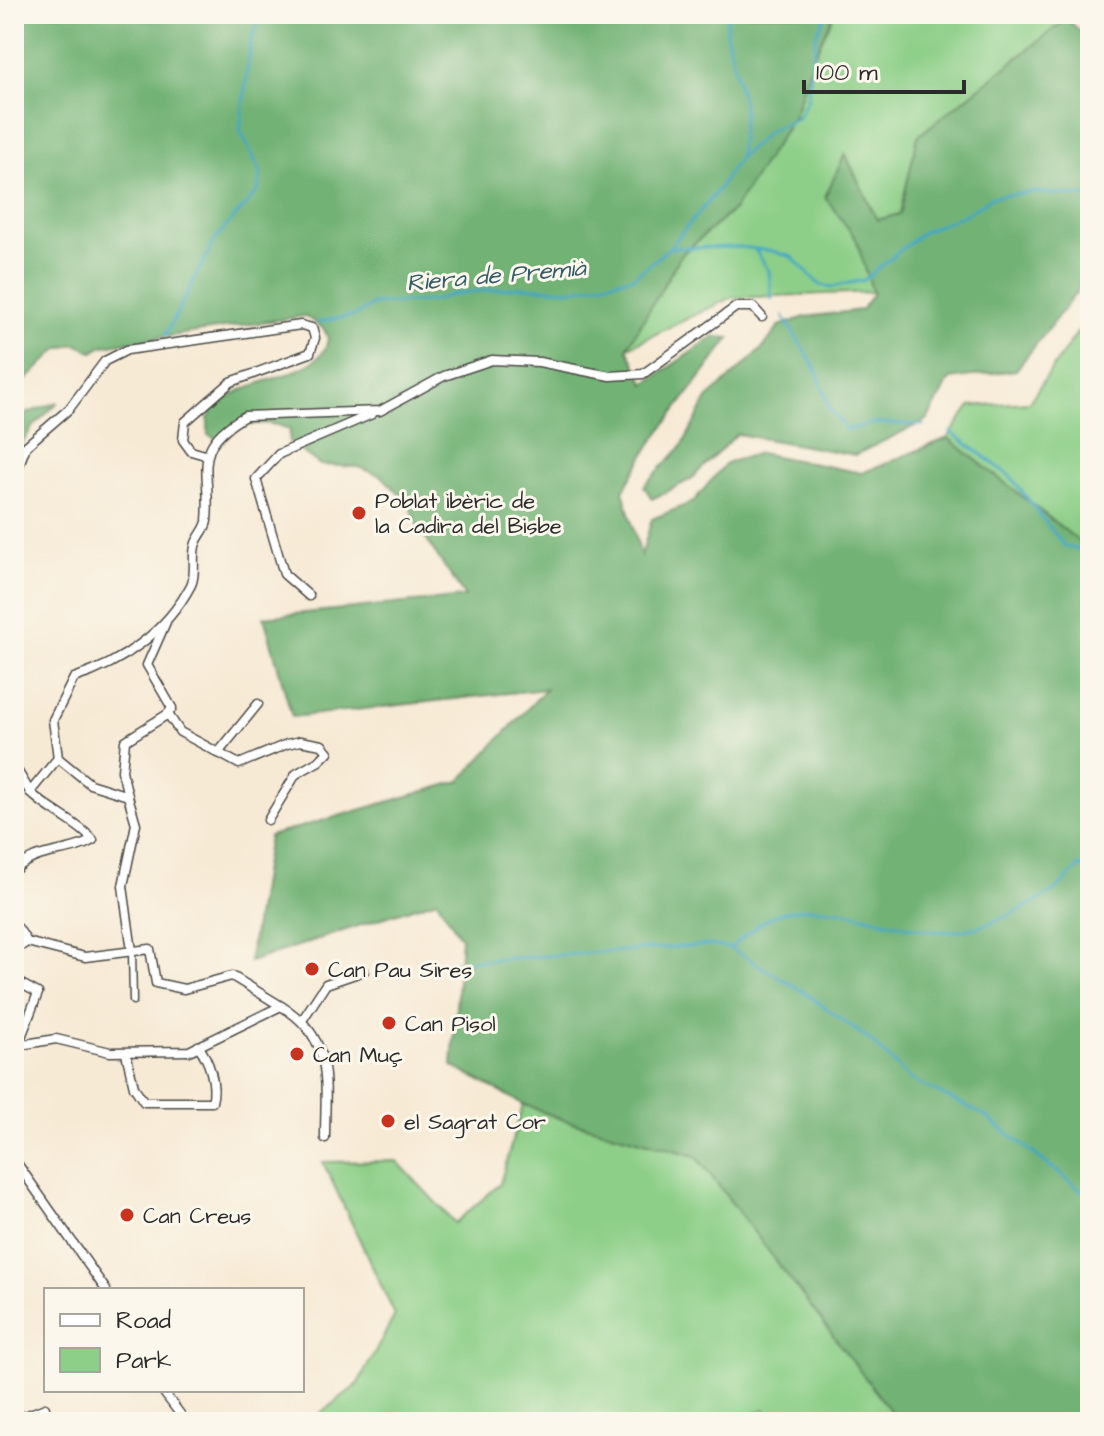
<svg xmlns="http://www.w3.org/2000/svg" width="1104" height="1436" font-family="'Architects Daughter',sans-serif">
<rect width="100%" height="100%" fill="#fbf7ec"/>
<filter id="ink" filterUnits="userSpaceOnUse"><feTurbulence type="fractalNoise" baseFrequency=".0125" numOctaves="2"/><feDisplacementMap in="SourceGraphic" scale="16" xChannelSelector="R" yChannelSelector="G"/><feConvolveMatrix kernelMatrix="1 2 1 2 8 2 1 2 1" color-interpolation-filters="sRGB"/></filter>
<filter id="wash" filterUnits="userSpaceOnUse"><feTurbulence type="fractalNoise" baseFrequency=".006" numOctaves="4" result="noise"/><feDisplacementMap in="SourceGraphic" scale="32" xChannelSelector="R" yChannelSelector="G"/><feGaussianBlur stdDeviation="1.8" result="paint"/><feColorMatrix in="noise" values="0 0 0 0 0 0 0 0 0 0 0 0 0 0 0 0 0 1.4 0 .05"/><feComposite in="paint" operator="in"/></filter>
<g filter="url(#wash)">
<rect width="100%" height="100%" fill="#f7ead5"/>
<!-- green -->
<g fill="#8dcf88" stroke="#5c7d5a" stroke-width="2">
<path d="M834,14h231l2,5 -149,117 -18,78 -23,6 -31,-65 11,84 16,53 -143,6 -103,50 54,-93 50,-43 63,-96 18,-56z"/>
<path d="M1090,314v236h-3l-139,-112 22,-32 59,-4z"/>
<path d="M523,1104l41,16 132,36 203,266h-120l-15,-13 -28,13h-427l48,-37 38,-70 -72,-153 74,-1 58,62 45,-39z"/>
</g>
<!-- forest -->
<g fill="#72b274" stroke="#4e6e50" stroke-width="2">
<path d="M14,14h820l-22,46 -18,56 -60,93 -53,46 -54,93 18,36 68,-47 17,1 -80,107 -27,46 18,65 11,-37 41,-17 33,-39 33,-10 103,20 86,-35 142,112v872h-191l-203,-266 -132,-36 -41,-16 -71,-38 9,-128 -24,-38 -188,62 20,-126 191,-55 86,-92 -254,28 -28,-100 201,-20 -47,-70 -9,-23 -27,-28 -24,-9 -38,-2 -31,-23 1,-12c-21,-11 -52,-9 -66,12l-16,-7v-16c21,-46 115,-35 120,-81l-4,-9 -19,-13 -202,30 -10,6 -17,-8 -18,5 -44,43z"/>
<path d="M1067,19l23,22v217l-14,35 -60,77 -66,9 -23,41 -72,35 -118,-21 -47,46 -38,19 -8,-13 38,-40 25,-47 57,-52 15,-21 26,-9 56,-7 12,-17 -17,-54 -31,-42 20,-43 32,66 23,-6 18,-78z"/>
<path d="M58,402l-27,27 -17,28v-39z"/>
</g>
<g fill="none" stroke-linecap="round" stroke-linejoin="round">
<!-- stream -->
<g stroke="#43a7c3" stroke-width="3">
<path d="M728,14l-2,18 18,76 -5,48"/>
<path d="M669,248l71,-1 32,4 20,6 28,28 12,2 32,-7 59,-48 45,-19 24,-16 41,-5 57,5"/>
<path d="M756,251l13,20 3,28"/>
<path d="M783,316l34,55 13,38 17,21 26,-7 50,2"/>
<path d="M319,322l38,-7 16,-11 60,-3 20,-7 67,-7 50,3 64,-13 35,-29 46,-54 24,-36 31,-28 27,-11 10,-19 9,-64 10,-22"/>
<path d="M165,336l51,-98 42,-47 3,-18 -21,-43 11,-91 12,-25"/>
<path d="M951,432l59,44 55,71 25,4"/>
<path d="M1078,866l12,4"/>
<path d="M730,948l71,42 69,50 40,39 74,36 106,82"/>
<path d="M426,964l283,-19 21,3c15,-12 32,-29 51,-35 65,-20 129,32 193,15 26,-7 56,-22 79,-36 15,-9 18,-25 37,-28"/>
</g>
</g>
</g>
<g filter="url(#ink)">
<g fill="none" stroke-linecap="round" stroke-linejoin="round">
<!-- pedestrian casing -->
<g stroke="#4a4844" stroke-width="9">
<path id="pedestrian" d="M132,951l1,50"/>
</g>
<!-- minor casing -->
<g stroke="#4a4844" stroke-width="11">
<g id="minor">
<path d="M14,479l12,-33 43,-37 36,-48 22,-11 174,-25 11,3 3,10 -5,15 -79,29 -46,40 -2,18 8,11 14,4"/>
<path d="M309,596l-25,-22 -28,-95 23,-25 93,-40"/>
<path d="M166,622l-19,43 25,43 -4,6 12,18 59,32 48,-20 13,-3 22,4 6,7 -9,9 -23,13 -28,46"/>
<path d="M218,753l40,-49"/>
<path d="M14,765l16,27"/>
<path d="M128,796l-6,-25 3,-30 43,-27"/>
<path d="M14,871c22,-23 54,-16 79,-31 -18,-20 -43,-28 -63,-48l28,-34"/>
<path d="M14,929l4,-1 9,14"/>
<path d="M14,951l13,-9 58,15 65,-8 6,34 28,6 48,-13 49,30"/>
<path d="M132,951l-9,-65 13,-62 -8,-28 -38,-12 -32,-26 -5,-38 21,-42c48,-15 93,-47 117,-93 6,-12 0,-29 5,-42 3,-8 10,-14 11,-22 5,-51 -18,-73 38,-105l135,-5 64,-35 48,-16 47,2 71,14 33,-2 93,-67h17l9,10"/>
<path d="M14,980l24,13 -20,52"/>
<path d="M303,1019l23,-35 38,-13"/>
<path d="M14,1046l42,-7 54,13 79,-1 92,-45c54,32 44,76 44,132"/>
<path d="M126,1053l8,34 10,15h68c5,-17 -3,-43 -14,-56"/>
<path d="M14,1159l92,131"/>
<path d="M162,1390l24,32"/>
<path d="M14,1413l11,3 20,-8"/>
</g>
</g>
<!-- pedestrian -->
<use href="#pedestrian" stroke="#fff" stroke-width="6"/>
<!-- minor -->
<use href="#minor" stroke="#fff" stroke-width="8"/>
</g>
</g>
<!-- markers -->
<g fill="#c8321e" stroke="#fbf7ec" stroke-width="3">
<circle cx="359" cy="513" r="8"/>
<circle cx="312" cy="969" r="8"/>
<circle cx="389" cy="1023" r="8"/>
<circle cx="297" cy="1054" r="8"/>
<circle cx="388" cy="1121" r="8"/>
<circle cx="127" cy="1215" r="8"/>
</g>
<g text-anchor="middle" stroke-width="6" stroke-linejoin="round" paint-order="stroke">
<!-- poi labels -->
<g font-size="22" fill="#2b2b2b" stroke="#fbf7ec" text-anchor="start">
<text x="375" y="508">Poblat ibèric de<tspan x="375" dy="25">la Cadira del Bisbe</tspan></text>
<text x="328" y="977">Can Pau Sires</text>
<text x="405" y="1031">Can Pisol</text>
<text x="313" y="1062">Can Muç</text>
<text x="404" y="1129">el Sagrat Cor</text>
<text x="143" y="1223">Can Creus</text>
</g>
<!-- water labels -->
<g font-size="24" font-style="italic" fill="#355d68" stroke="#fbf7ec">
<text transform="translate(496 275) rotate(-5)" y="8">Riera de Premià</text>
</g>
</g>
<!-- margin -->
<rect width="1104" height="1436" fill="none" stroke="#fbf7ec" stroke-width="48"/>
<!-- legend -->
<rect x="44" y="1288" width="260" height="104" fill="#fbf7ec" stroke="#a8a59f" stroke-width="2"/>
<rect x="60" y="1314" width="40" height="12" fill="#ffffff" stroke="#a8a59f" stroke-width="2"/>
<text x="116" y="1328" font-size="24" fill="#2b2b2b">Road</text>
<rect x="60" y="1348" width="40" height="24" fill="#8dcf88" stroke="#a8a59f" stroke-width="2"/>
<text x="116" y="1368" font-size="24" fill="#2b2b2b">Park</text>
<!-- scale -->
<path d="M804 80v12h160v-12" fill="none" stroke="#2b2b2b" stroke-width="4"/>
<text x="816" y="80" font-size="24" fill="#2b2b2b" stroke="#fbf7ec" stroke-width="6" paint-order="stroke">100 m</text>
</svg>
